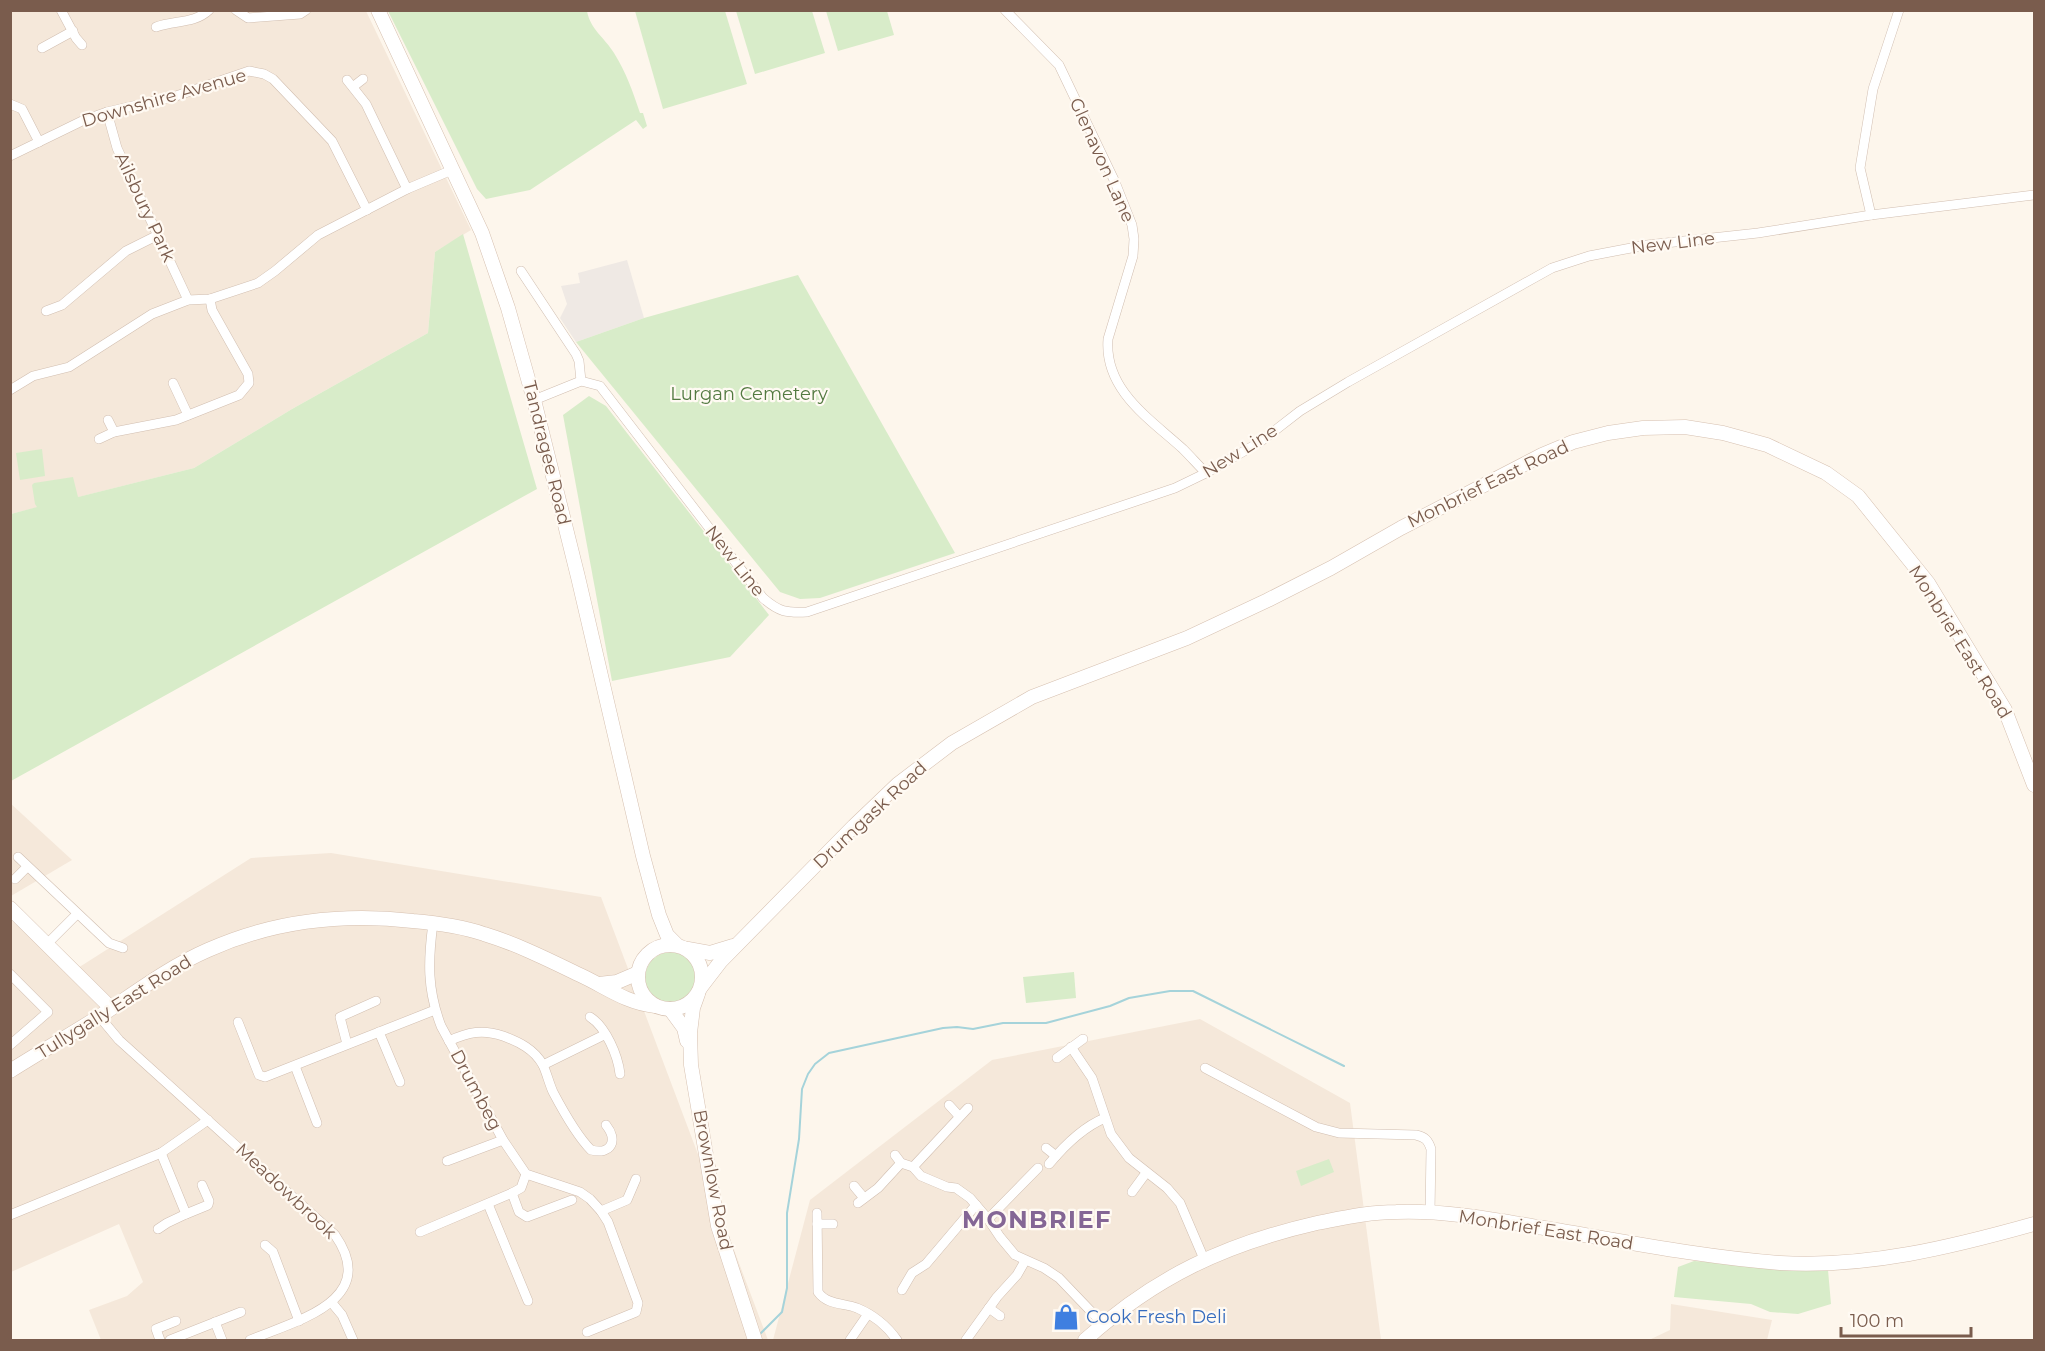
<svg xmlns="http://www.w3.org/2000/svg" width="2045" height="1351" font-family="Montserrat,sans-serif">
<rect width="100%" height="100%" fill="#fdf6ec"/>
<!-- residential -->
<g fill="#f5e8da">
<path d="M10,11h356l105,219 -36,22 -7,81 -136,76 -98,59 -183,46z"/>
<path d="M10,803l62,57 -61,36h-1z"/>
<path d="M331,853l270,44 167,443h-667l-12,-30 38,-14 16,-14 -24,-58 -108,48 -1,-353 60,54 181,-115z"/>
<path d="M1200,1019l150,84 31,237h-608l37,-140 182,-140z"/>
<path d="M1671,1304l101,16 -5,20h-118l21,-10z"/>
</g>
<!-- industrial -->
<path fill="#efe9e4" d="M627,260l17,58 -68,24 -16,-24 7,-14 -6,-18 19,-3 -2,-10z"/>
<!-- green -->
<g fill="#d8ecc9">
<path d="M388,11h199c3,18 18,27 27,42 12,19 19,39 26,60h3l4,13 -4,3 -7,-9 -106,70 -44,9 -9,-10z"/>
<path d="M635,11h90l22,73 -84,25z"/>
<path d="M736,11h76l13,42 -70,21z"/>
<path d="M826,11h61l7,24 -56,16z"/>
<path d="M463,234l74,255 -526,292v-267l26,-7 -2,-3 -3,-19 2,-2 39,-6 5,20 116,-29 98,-59 136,-76 7,-81z"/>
<path d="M798,275l157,278 -135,45 -20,1 -20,-7 -204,-250 68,-24z"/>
<path d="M589,396l17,10 163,209 -39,42 -118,24 -49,-266z"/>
<path d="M42,449l3,27 -25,4 -4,-27z"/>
<circle cx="671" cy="978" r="26"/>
<path d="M1074,972l2,26 -50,5 -3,-26z"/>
<path d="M1329,1159l5,13 -33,14 -5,-15z"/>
<path d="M1694,1261l134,9 3,34 -33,10 -28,-2 -19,-8 -77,-7 4,-30z"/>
</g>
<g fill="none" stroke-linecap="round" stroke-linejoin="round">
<!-- stream -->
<path stroke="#a5d3da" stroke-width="2" d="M758,1336l24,-24 5,-24v-75l12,-74 3,-50 6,-15 7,-10 14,-11 114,-25 14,-1 16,2 30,-6h43l64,-17 19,-8 41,-7h23l151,75"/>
<!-- street casing -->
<g stroke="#d1beb0" stroke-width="10">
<g id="street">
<path d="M61,10l15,28 6,7"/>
<path d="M236,10l12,8 52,-4 6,-4"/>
<path d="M1005,10l54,55 56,117 17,43 2,14 -1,17 -25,83c-4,51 42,80 75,110 8,8 15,16 23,24"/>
<path d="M156,27c19,-7 38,-3 53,-17"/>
<path d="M42,48l31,-17"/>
<path d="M347,80l19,24 41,85"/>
<path d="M354,86l9,-7"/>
<path d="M10,104l12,5 17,33"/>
<path d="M107,112l10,36 71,152"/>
<path d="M10,156l72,-35 25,-9 69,-16 73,-25 15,3 9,5 59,62 35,69"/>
<path d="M1871,215l-11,-47 13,-79 26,-79"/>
<path d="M521,271l55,83 3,7 2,20"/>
<path d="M46,311l16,-6 64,-54 32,-16"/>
<path d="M173,383l15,32"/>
<path d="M10,390l23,-14 36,-9 83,-53 36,-14 22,-1 48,-16 17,-12 43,-36 89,-46 45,-19"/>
<path d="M534,400l47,-19 19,5 163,212c16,14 23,15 44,14l368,-124 31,-15 54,-31 40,-31 48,-29 204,-114 37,-12 58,-11 111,-12 113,-18 163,-20"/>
<path d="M108,420l6,12"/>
<path d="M99,439l15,-7 62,-12 63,-25 10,-12 -1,-9 -36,-64 -2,-11"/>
<path d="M18,857l91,86 14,5"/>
<path d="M15,879l12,-12"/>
<path d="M433,923c-5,38 -6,66 8,103l62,114 23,34 54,18 10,7 11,12 7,11 30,81 -2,9 -49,20"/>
<path d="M47,944l30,-30"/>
<path d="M10,974l38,38 -38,33"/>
<path d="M99,1016l20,24 216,195c46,66 -40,86 -85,105"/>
<path d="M590,1017c16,10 28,39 30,57"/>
<path d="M238,1022l21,53 6,2 170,-67"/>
<path d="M379,1032l21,50"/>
<path d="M449,1041c19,-9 34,-12 54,-5 16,6 31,13 40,29 4,9 6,18 10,27 9,17 25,45 38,58 21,5 27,-10 15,-25"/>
<path d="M347,1044l-7,-27 36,-16"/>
<path d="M1071,1047l21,31 19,56 18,24 38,30 13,15 24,56"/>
<path d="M1057,1058l26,-19"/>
<path d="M543,1065l61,-30"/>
<path d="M295,1066l22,57"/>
<path d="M1205,1068l111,59 23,6 77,2c9,2 12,5 15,14l-1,64"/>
<path d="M949,1105l10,11"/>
<path d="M1046,1148l10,8"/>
<path d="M895,1155l6,8 12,4 8,9 26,11 9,1 14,10 18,21 12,18 15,18 29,13 15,10 44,46"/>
<path d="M447,1161l56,-21"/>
<path d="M1049,1164c15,-18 34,-37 56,-46"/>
<path d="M913,1167l55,-59"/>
<path d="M854,1186l10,12"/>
<path d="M1132,1192l14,-19"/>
<path d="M512,1193l7,19 8,5 45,-17"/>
<path d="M858,1203l20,-15 23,-25"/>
<path d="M488,1204l40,97"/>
<path d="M601,1211l26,-11 9,-21"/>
<path d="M817,1213l1,79c9,13 25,11 39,16 17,7 30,18 40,32"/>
<path d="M186,1214l22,-9 1,-4 -7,-16"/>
<path d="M10,1215l151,-62 47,-33"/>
<path d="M988,1219l50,-51"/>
<path d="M817,1224h16"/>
<path d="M158,1229l9,-6 19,-9 -25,-61"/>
<path d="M420,1232l92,-39 9,-5 5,-14"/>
<path d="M265,1245l8,7 26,69"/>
<path d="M902,1290l10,-17 14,-9 50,-59"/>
<path d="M332,1303l10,12 11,25"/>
<path d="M989,1308l11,8"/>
<path d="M215,1322l7,18"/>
<path d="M160,1340l-4,-11 20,-8"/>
<path d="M170,1340l71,-28"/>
<path d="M850,1340l18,-26"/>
<path d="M966,1340l31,-43 20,-22 8,-14"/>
</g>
</g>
<!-- secondary casing -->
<g stroke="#d6c0b0" stroke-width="15">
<g id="secondary">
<path d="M378,10l104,223 26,75 26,92 44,177 65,279 16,59 8,20 10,10"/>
<path d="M10,908l101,100"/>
<circle cx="670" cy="977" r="32"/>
<path d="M688,949l22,4 23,-7"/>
<path d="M599,984l18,-2 21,-9"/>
<path d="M701,987l20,-26 133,-135 44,-42 54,-41 80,-46 155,-59 81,-38 63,-32 70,-40 141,-73 31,-13 35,-9 35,-5 42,-1 38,6 44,12 59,28 32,23 70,87 77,127 29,75"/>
<path d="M698,994l-5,14 -3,25 1,32 27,161 37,114"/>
<path d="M670,1009l14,19 3,13"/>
<path d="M10,1071c30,-19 60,-36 90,-55 35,-23 69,-49 108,-66 65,-29 134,-37 205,-29 24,2 48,5 71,13 33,10 65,26 96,41 26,12 46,28 75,31"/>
<path d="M1085,1340c70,-63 140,-96 232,-117 26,-5 52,-11 79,-11 49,-2 100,8 148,16 78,13 157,29 236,35 87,5 172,-16 254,-39"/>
</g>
</g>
<!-- street -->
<use href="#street" stroke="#fff" stroke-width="9"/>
<!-- secondary -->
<use href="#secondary" stroke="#fff" stroke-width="14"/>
</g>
<!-- icons -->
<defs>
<g id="shop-bare" transform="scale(2.07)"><path d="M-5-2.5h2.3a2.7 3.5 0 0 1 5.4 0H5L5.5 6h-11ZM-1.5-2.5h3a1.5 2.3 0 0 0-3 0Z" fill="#3f7fe0" stroke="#fffaf3" stroke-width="2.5" paint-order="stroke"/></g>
</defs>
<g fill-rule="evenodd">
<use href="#shop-bare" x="1066" y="1317"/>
</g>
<g text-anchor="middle" stroke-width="4.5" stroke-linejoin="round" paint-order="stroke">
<!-- street labels -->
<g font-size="18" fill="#7a5c4d" stroke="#fffaf3">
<text transform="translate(164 98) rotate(-16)" y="6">Downshire Avenue</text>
<text transform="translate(1102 160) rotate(66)" y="6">Glenavon Lane</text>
<text transform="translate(145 207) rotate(65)" y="6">Ailsbury Park</text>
<text transform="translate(1673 243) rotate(-7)" y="6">New Line</text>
<text transform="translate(1240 451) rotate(-32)" y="6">New Line</text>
<text transform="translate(547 453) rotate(76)" y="6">Tandragee Road</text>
<text transform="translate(1488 484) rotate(-26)" y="6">Monbrief East Road</text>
<text transform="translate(735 561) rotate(52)" y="6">New Line</text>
<text transform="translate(1960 642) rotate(58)" y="6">Monbrief East Road</text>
<text transform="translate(870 815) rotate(-43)" y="6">Drumgask Road</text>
<text transform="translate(114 1007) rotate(-32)" y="6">Tullygally East Road</text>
<text transform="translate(476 1090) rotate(62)" y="6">Drumbeg</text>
<text transform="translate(713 1180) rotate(79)" y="6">Brownlow Road</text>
<text transform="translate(286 1191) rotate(43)" y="6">Meadowbrook</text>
<text transform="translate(1546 1230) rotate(9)" y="6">Monbrief East Road</text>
</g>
<!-- park labels -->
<g font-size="18" fill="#537a41" stroke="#fffaf3">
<text x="749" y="400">Lurgan Cemetery</text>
</g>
<!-- shop labels -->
<g font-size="18" fill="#366cbe" stroke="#fffaf3" text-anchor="start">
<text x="1086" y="1323">Cook Fresh Deli</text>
</g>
<!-- district labels -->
<g font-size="24" font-weight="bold" letter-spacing="1.5" fill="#846695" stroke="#fffaf3">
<text x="1037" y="1228">MONBRIEF</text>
</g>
</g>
<!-- border -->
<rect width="2045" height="1351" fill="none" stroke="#7a5c4d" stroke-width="24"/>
<!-- scale -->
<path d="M1841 1327v9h130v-9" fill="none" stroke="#7a5c4d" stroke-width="3"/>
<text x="1850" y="1327" font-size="18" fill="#7a5c4d" stroke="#fffaf3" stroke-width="4.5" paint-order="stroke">100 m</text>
</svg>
